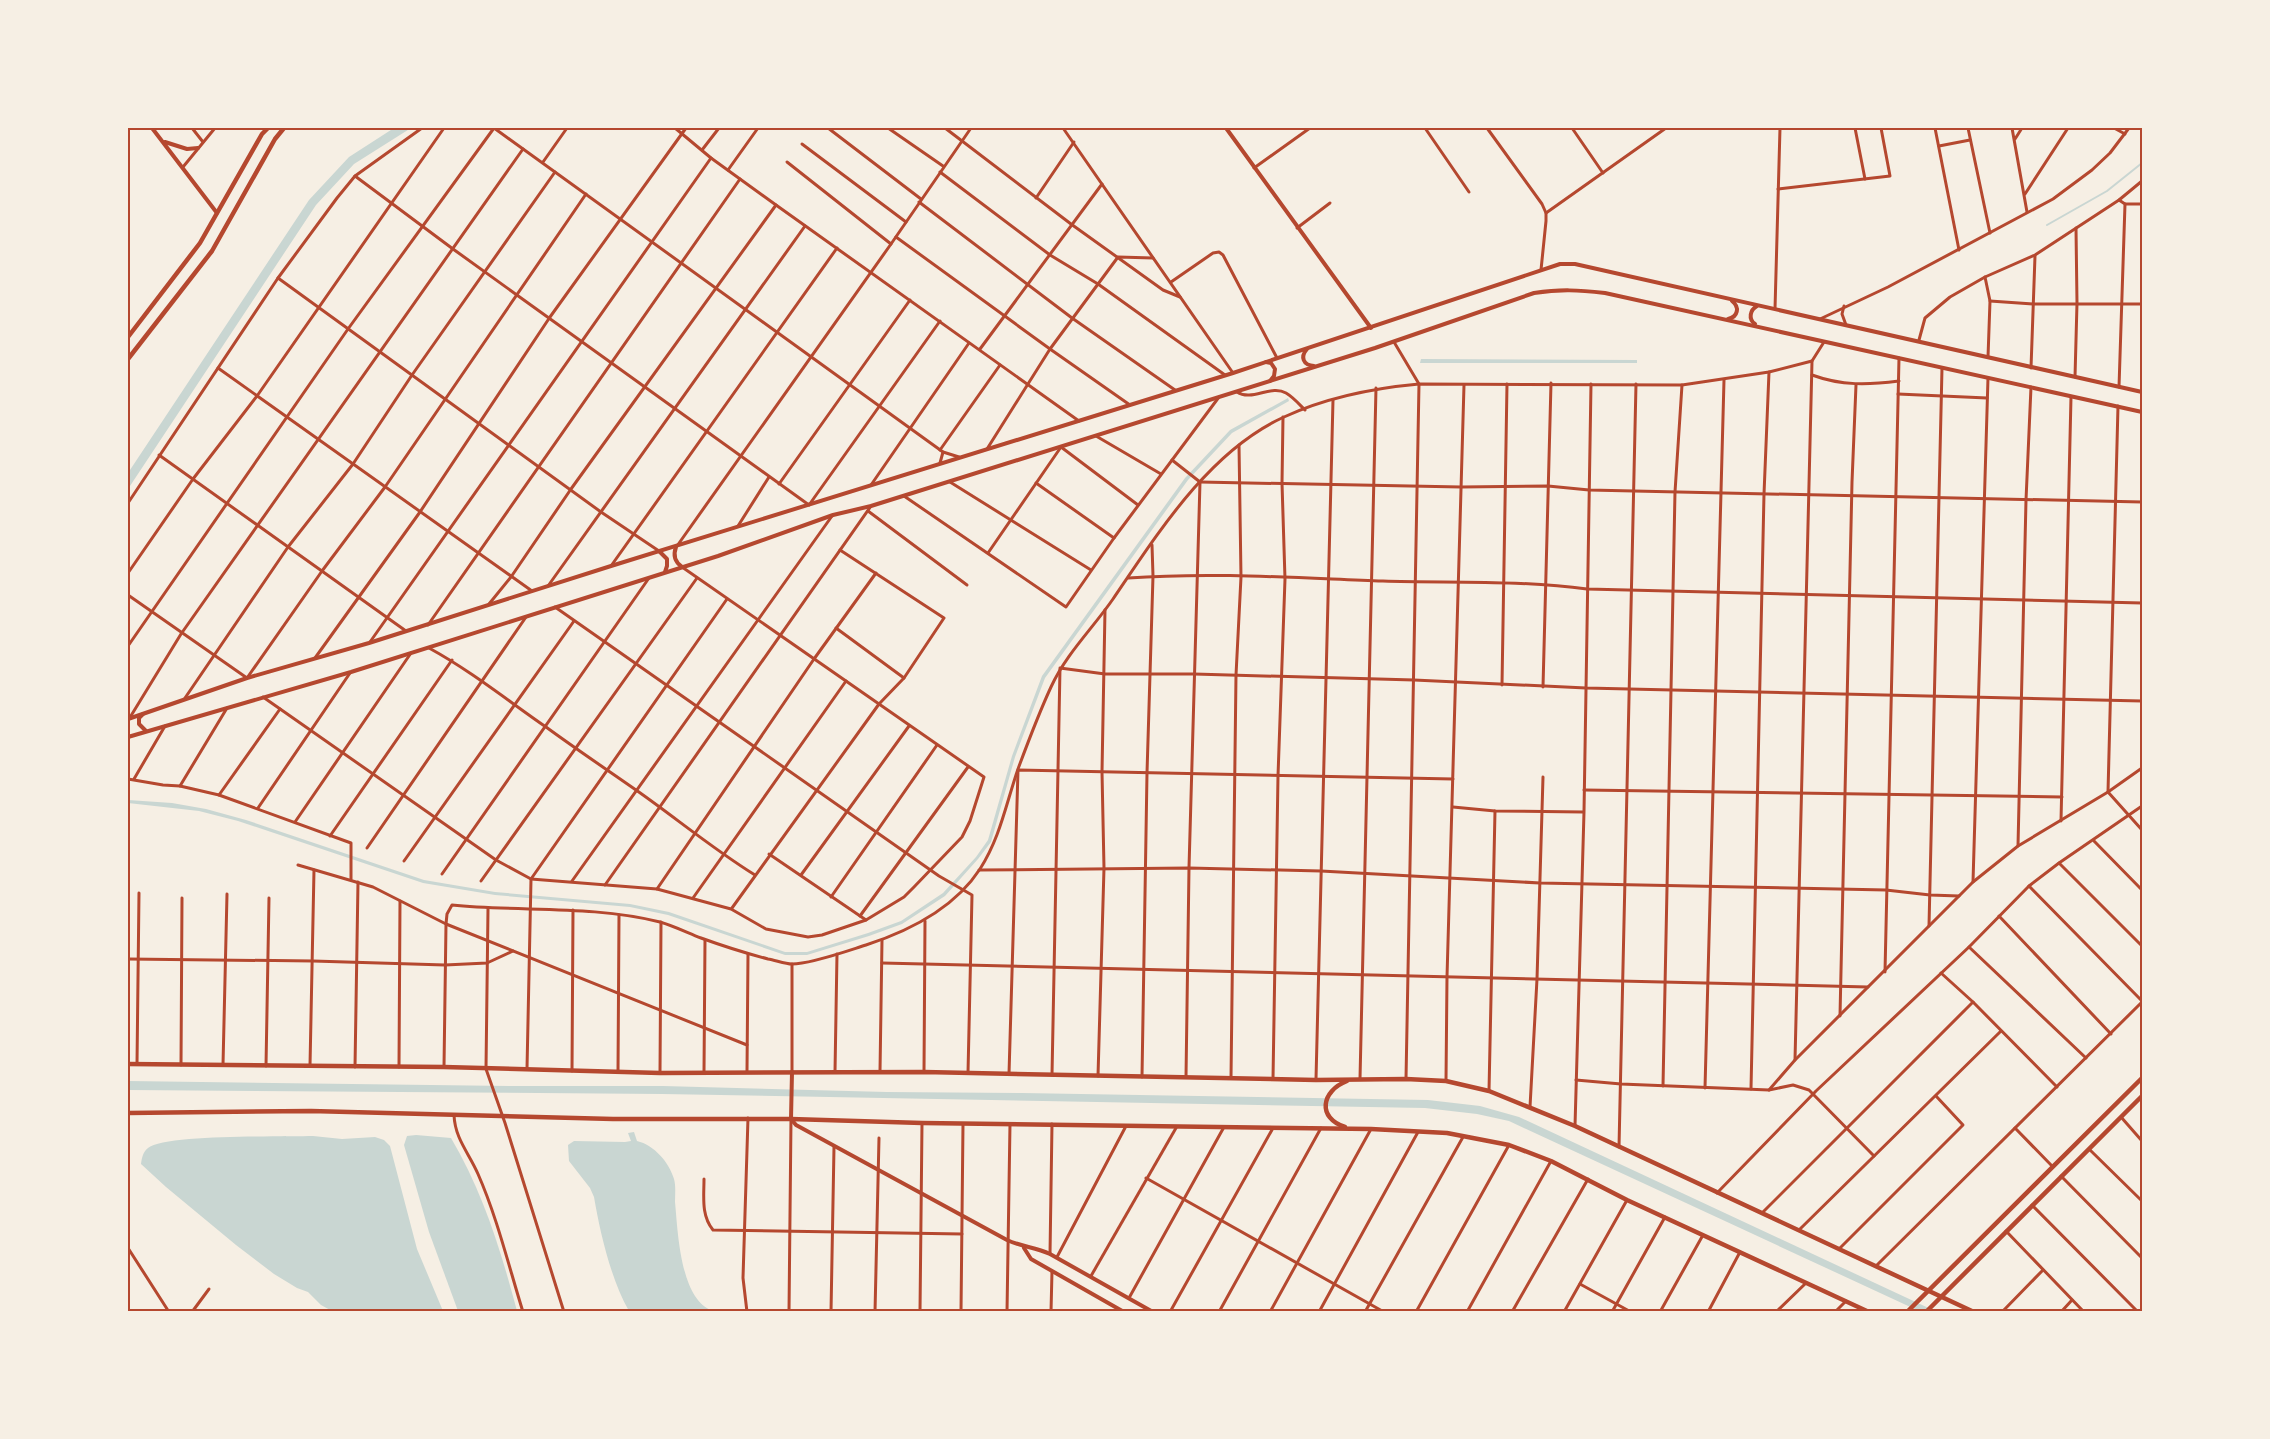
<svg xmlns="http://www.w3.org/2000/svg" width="2270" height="1439" font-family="Jost,sans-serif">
<rect width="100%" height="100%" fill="#f6efe4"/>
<!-- water -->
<g fill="#c9d6d2">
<path d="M394,128h17l-57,36 -38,41 -188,284v-16l181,-273 40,-43z"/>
<path d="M1421,359l216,1v3h-217z"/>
<path d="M1288,398l1,3 -57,32 -44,47 -143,198 -30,79 -24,85 -13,17 -33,37 -43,28 -33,12 -62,19h-22l-117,-40 -38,-8 -135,-12 -72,-12 -185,-62 -39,-10 -71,-8v-3l44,3 34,6 40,11 178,60 71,12 135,12 39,8 116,40h22l61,-19 33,-12 42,-28 33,-36 12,-17 24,-84 30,-80 143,-198 45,-48z"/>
<path d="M128,1081l381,5h154l224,6 135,1 406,7 52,6 39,11 416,194h-16l-410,-190 -32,-7 -52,-6 -763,-14 -534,-4z"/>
<path d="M634,1132l3,9c17,4 32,21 37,38 2,7 1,16 1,23 3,30 5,98 38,109h-84c-18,-31 -29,-79 -35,-114l-4,-9 -21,-27 -1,-16 6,-4 51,1 6,-1 -3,-8z"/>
<path d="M416,1135l35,3c32,54 50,113 66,173h-59l-29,-79 -25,-87 3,-9z"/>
<path d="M313,1136l29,3 33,-2 9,3 6,6 27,103 26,62h-111l-11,-6 -13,-13 -11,-4 -23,-14 -38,-29 -70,-58 -25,-23c1,-7 2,-12 7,-16 16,-14 137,-11 165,-12z"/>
</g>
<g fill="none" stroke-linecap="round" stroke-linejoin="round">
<!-- stream -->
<path stroke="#c9d6d2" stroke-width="2" d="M2047,225l60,-34 35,-28"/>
<!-- minor -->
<g stroke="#b5482f" stroke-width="3">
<path d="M192,128l11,14"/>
<path d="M494,128l449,324 16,5"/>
<path d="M675,128l36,30 65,47 303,216"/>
<path d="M828,128l93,71"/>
<path d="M888,128l55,38"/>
<path d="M945,128l126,96 92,66 17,7"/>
<path d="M1063,128l170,245"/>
<path d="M1425,128l44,64"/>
<path d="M1487,128l55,76 4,9v8l-5,49"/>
<path d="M1572,128l31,45"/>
<path d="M1855,128l10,51"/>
<path d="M1935,128l24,122"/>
<path d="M1968,128l22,105"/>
<path d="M2012,128l15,84"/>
<path d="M2114,128l11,6"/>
<path d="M2015,139l7,-11"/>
<path d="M802,144l104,78"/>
<path d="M1939,146l31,-6"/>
<path d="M702,150l17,-22"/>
<path d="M543,162l24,-34"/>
<path d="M787,162l104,82"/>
<path d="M183,167l32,-39"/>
<path d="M1254,168l56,-40"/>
<path d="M728,170l30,-42"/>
<path d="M940,172l110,83 48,29 127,91"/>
<path d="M355,176l98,73 356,256 131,-184"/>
<path d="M1778,189l112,-13 -9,-48"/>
<path d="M2025,194l43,-66"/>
<path d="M1036,198l38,-56"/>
<path d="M919,202l153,116 103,72"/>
<path d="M2125,204h17"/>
<path d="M1546,213l120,-85"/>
<path d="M1297,228l33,-25"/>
<path d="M896,237l154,112 80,56"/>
<path d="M1985,277l5,24 -2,56"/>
<path d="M278,278l323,234 58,39"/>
<path d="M1171,282l42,-29 6,-1 4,3 54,103"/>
<path d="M1990,301l43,3h109"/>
<path d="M1844,306l-2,8 4,11"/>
<path d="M1775,309l5,-181"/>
<path d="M1820,319l68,-32 165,-88 39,-29 18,-17 19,-25"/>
<path d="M1919,340l6,-22 25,-21 35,-20 50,-22 84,-55 23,-19"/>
<path d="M1394,342l25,42 -13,695"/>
<path d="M980,349l122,-165"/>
<path d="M218,368l314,223"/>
<path d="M2031,368l4,-112"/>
<path d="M1812,375c30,11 56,10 87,6"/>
<path d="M2075,377l2,-74 -1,-75"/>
<path d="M2119,387l6,-183 -6,-4"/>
<path d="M1237,392c15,10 34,-8 49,1 7,4 13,11 19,17"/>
<path d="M1898,394l89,4"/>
<path d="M2118,406l-10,386 34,38"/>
<path d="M1096,436l65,38"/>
<path d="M987,449l63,-100 68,-92 35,1"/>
<path d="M940,450l60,-85"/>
<path d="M159,455l247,176"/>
<path d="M1172,460l28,22"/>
<path d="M940,463l3,-11"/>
<path d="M950,482l141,88"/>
<path d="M1200,482l261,5 87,-1 41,4 553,12"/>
<path d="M1036,483l78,55"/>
<path d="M779,484l131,-184"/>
<path d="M871,485l98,-142"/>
<path d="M904,496l162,111 48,-69 105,-141"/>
<path d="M128,503l150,-225 59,-80 18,-22 67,-48"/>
<path d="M868,511l99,74"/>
<path d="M738,526l31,-49"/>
<path d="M677,546l214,-302 80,-116"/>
<path d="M988,553l73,-106 77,58"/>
<path d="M611,566l226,-318"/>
<path d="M128,573l65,-94 64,-83 187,-268"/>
<path d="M1128,578c85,-6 170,0 255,3 68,2 137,-1 204,8l555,14"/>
<path d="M548,586l257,-360"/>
<path d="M128,595l119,83 75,-107 63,-84 201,-293"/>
<path d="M489,604l22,-27 60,-88 205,-284"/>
<path d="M555,607l384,269 33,19 -4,178"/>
<path d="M428,625l312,-446"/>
<path d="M836,628l68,50"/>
<path d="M370,642l341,-484"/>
<path d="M128,646l220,-317 146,-201"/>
<path d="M429,648c42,23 78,52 117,79 30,22 60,42 90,63 40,28 77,59 119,85"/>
<path d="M315,658l105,-146 130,-195 136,-189"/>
<path d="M1502,685l5,-301"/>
<path d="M1543,687l8,-304"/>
<path d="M263,697l233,163 35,19 126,10 74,20 35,20 42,8 14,-2 44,-15 38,-23 10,-10 48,-50 8,-16 14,-44 -302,-210"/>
<path d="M185,698l103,-151 65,-83 59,-89 143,-203"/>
<path d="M129,719l52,-85 342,-485"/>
<path d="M128,779l35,6 17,1 39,9 132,48v36"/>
<path d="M134,779l31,-53"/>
<path d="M180,786l47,-78"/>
<path d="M1584,790l478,7"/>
<path d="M219,795l61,-86"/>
<path d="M1453,807l42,4 88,1"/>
<path d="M258,808l92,-135"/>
<path d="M2061,821l10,-424"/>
<path d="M295,822l116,-169"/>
<path d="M330,836l122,-176"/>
<path d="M2094,841l48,49"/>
<path d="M2018,846l8,-346 5,-113"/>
<path d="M367,848l159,-231"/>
<path d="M769,854l97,66"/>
<path d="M404,861l170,-240"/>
<path d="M2059,863l83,83"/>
<path d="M298,865l75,22 73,37 301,121"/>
<path d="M979,870l210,-2 132,3 219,12 346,7 44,5 29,1"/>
<path d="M442,874l207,-296"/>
<path d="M801,875l108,-149"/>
<path d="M481,881l216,-303"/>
<path d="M572,881l260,-365"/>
<path d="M1973,882l15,-504"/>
<path d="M605,885l266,-379"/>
<path d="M2029,886l113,115"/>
<path d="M657,889l157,-230 62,-86"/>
<path d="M831,897l106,-152"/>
<path d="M693,898l153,-217"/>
<path d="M732,908l147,-204 25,-26 40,-60 -104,-68"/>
<path d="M488,909l-2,160 19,54 59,189"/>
<path d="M860,916l108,-149"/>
<path d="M1999,916l112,118"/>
<path d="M1929,926l13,-558"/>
<path d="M1969,947l117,111"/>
<path d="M128,959l185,2 132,4 42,-2 26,-12"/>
<path d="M882,963l986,24"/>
<path d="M792,964v108"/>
<path d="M1885,972l14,-614"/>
<path d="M1941,973l32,29 84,85"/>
<path d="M1840,1016l12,-534 4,-97"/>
<path d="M1795,1060l17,-699"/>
<path d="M137,1064l2,-171"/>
<path d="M181,1065l1,-167"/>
<path d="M223,1065l4,-171"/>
<path d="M266,1066l3,-168"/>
<path d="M310,1066l4,-196"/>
<path d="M355,1067l3,-185"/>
<path d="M399,1067l1,-166"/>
<path d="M444,1067l2,-143 1,-10 5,-9c69,7 140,0 208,17 14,4 28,11 41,16 22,8 44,15 67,21 7,1 17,5 24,5 19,0 55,-13 74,-19 43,-14 88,-36 114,-76 20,-31 26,-65 38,-100 10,-27 21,-56 33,-82 15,-33 42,-59 62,-88 45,-66 96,-148 171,-182 41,-19 91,-29 135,-33l263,1 87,-13 43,-11 12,-19"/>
<path d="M527,1069l4,-190 196,-280"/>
<path d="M572,1071l1,-161"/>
<path d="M618,1072l1,-157"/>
<path d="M747,1072l1,-118"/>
<path d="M835,1072l2,-118"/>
<path d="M880,1072l2,-132"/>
<path d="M924,1072l1,-151"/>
<path d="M660,1073l1,-151"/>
<path d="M704,1073l1,-133"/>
<path d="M1009,1074l9,-304 435,9"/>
<path d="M1052,1075l8,-407 45,6h89l220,6 172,8 556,13"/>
<path d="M1098,1076l6,-208 -2,-96 3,-162"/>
<path d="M1142,1077l5,-304 6,-197 -1,-31"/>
<path d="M1186,1077l3,-209 11,-386"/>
<path d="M1231,1078l5,-403 5,-98 -2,-132"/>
<path d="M1273,1079l5,-303 7,-197 -3,-96 1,-66"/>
<path d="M1316,1079l17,-679"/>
<path d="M1360,1079l16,-691"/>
<path d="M1576,1080l45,4 148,6 24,-5 16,5 65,66"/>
<path d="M1446,1081l1,-104 17,-592"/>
<path d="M1663,1086l12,-594 7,-107"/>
<path d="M1705,1088l19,-708"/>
<path d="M1751,1089l13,-595 5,-122"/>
<path d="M1769,1090l26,-30 178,-178 45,-36 90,-54 34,-24"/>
<path d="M1489,1091l6,-280"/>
<path d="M1530,1107l7,-128 6,-202"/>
<path d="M454,1115c1,24 15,38 24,59 19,43 31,93 45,138"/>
<path d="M2121,1117l21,24"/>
<path d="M1575,1126l9,-314 7,-428"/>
<path d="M2015,1128l38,39"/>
<path d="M1619,1147l17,-763"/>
<path d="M2089,1149l53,52"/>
<path d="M2061,1176l81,82"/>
<path d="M1146,1178l238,134"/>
<path d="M704,1179c0,18 -3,36 9,51l249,4"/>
<path d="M1717,1193l99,-102 153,-144 60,-61 30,-23 83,-57"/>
<path d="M2032,1205l106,107"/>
<path d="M1762,1213l211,-211"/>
<path d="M1799,1230l202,-199"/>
<path d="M2006,1231l78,81"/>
<path d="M128,1248l41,64"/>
<path d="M1839,1249l124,-124 -27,-29"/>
<path d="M1050,1254l2,-130"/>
<path d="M1057,1257l69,-131"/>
<path d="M1876,1266l266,-264"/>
<path d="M1091,1276l85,-148"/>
<path d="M1580,1284l51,28"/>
<path d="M1129,1298l95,-171"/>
<path d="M192,1312l17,-23"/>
<path d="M747,1312l-4,-34 5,-160"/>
<path d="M789,1312l2,-193"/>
<path d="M831,1312l3,-165"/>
<path d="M875,1312l4,-174"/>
<path d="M920,1312l2,-189"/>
<path d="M961,1312l2,-188"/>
<path d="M1007,1312l3,-188"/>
<path d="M1051,1312l1,-41"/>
<path d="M1170,1312l103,-184"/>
<path d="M1219,1312l102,-184"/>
<path d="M1270,1312l101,-183"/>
<path d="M1319,1312l99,-180"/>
<path d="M1365,1312l98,-175"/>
<path d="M1416,1312l93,-167"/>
<path d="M1467,1312l84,-151"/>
<path d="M1512,1312l76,-133"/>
<path d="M1564,1312l63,-112"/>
<path d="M1612,1312l53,-95"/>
<path d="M1660,1312l43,-77"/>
<path d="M1708,1312l32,-60"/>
<path d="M1776,1312l30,-29"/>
<path d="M1835,1312l11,-11"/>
<path d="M2002,1312l41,-42"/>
<path d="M2061,1312l11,-12"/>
</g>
<!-- tertiary -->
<g stroke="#b5482f" stroke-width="4">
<path d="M152,128l65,85"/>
<path d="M1226,128l145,200"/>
<path d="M165,142l22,7 11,-1"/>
<path d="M1728,319c10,-2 12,-12 4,-18"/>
<path d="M1755,324c-7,-5 -5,-14 2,-18"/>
<path d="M1307,349c-7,8 -4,16 7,17"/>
<path d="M1266,362l5,1 4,6 -1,7 -4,5"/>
<path d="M676,547c-3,8 -1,15 6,20"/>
<path d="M659,551l8,8v7l-2,6"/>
<path d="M143,714l-4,4v6l7,7"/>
<path d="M128,719l119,-41 122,-35 242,-77 622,-193 327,-109h15l567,128"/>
<path d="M128,737l223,-65 367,-116 115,-41 38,-9 504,-158 159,-55c27,-4 44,-3 71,0l537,119"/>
<path d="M792,1072l-1,47 5,6 211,115c15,7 28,7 43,14l103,58"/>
<path d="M1024,1248l7,11 93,53"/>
</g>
<!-- secondary -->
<g stroke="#b5482f" stroke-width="4.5">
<path d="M128,337l72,-94 62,-109 6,-6"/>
<path d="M128,359l84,-108 63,-112 9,-11"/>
<path d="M128,1064l316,3 216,6 264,-1 392,8 90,-1 40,2 43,10 86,35 399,186"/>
<path d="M128,1113l183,-2 302,8h178l131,4 449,6 76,4 62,12 42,16 76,39 242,112"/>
<path d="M1345,1127c-28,-9 -24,-36 2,-46"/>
<path d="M1907,1312l235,-234"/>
<path d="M1926,1312l216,-216"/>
</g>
</g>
<!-- border -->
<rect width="2270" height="1439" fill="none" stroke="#f6efe4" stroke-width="258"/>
<rect x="129" y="129" width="2012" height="1181" fill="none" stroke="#b5482f" stroke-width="2"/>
</svg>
